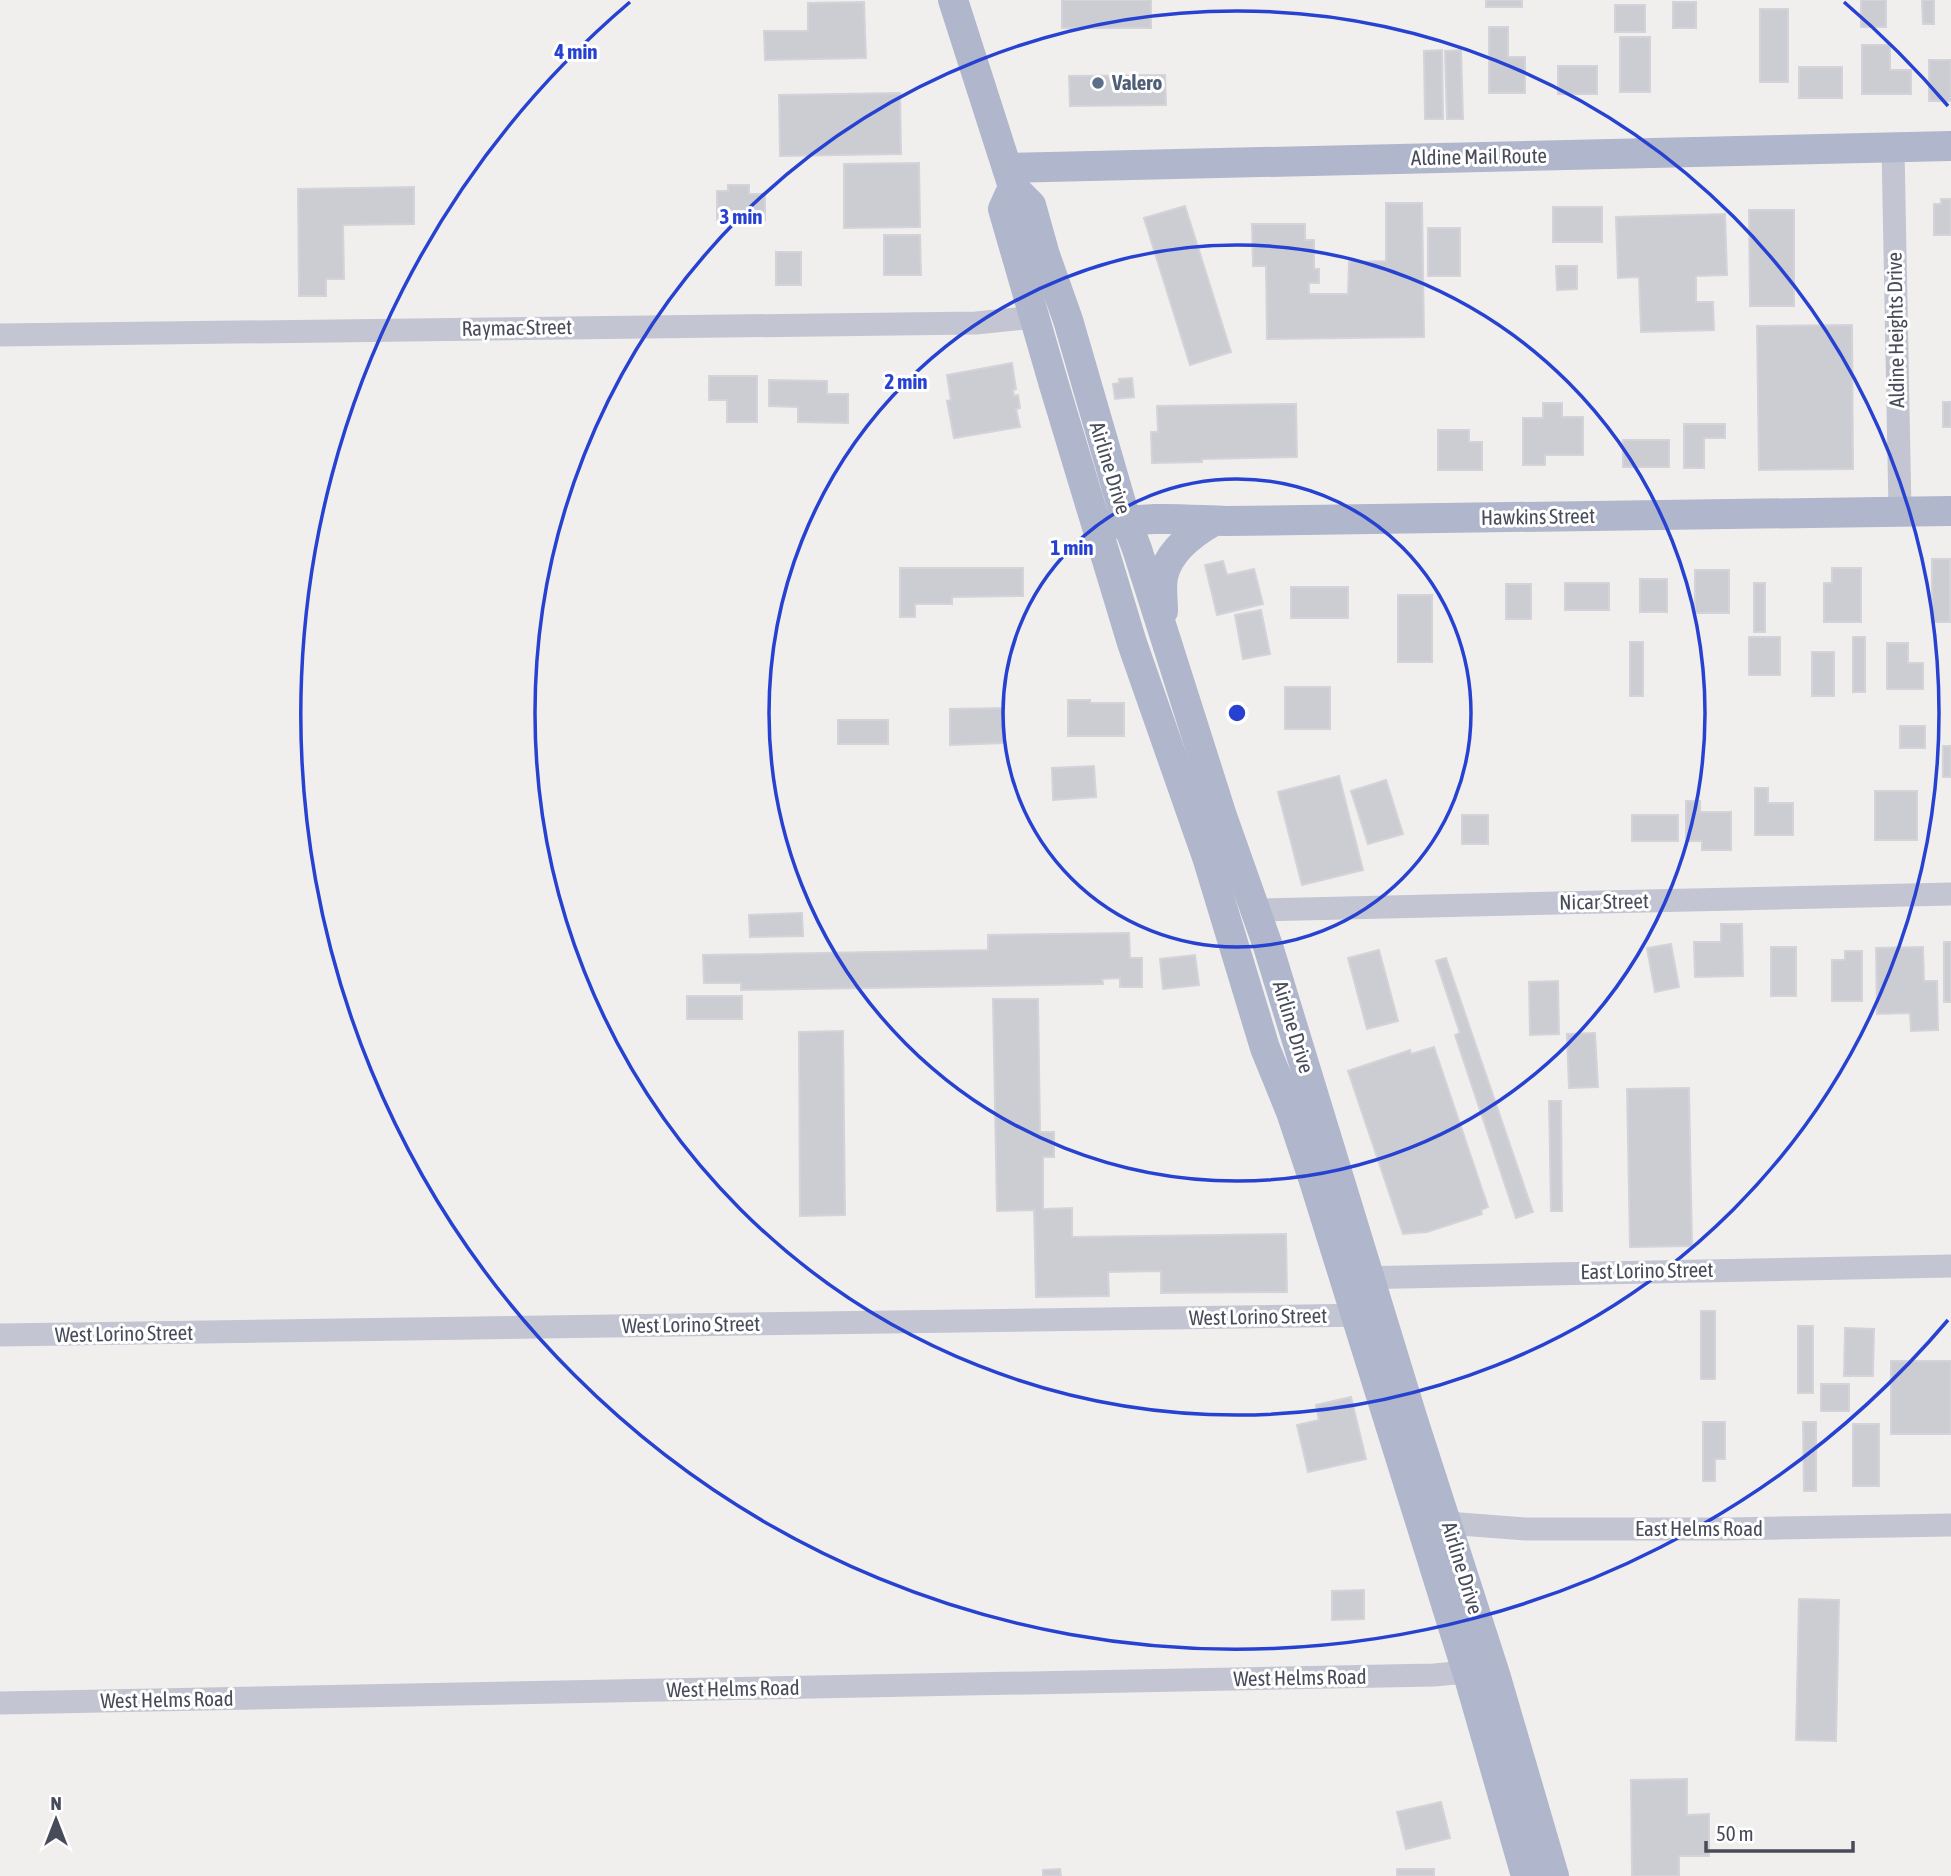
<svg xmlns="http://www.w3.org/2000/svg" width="1951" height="1876" font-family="'Asap Condensed',sans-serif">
<rect width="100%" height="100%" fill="#f1efee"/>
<!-- building -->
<g fill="#ccccd3" stroke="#d3d3d9" stroke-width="2">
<rect x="1062" y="0" width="89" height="28"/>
<rect x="1486" y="0" width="36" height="7"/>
<rect x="1861" y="0" width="25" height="27"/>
<path d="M1922,0h12v24h-11z"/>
<path d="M864,2l2,56 -101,2 -1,-29h44v-28z"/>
<rect x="1673" y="2" width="23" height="26"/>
<rect x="1615" y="5" width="30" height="27"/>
<rect x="1760" y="9" width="28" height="73"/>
<path d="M1489,27h19v30h17v36h-36z"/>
<rect x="1620" y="37" width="30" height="55"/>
<path d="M1862,45h28v25h21v24h-49z"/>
<path d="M1442,50l1,69h-18l-1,-68z"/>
<path d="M1461,50l2,69h-16l-2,-68z"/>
<rect x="1929" y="60" width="22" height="41"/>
<rect x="1558" y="66" width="39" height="28"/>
<rect x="1799" y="67" width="43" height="31"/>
<path d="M1165,75l1,30 -96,1 -1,-30z"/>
<path d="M900,93l1,61 -121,2 -1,-61z"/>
<path d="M919,163l1,64 -76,1v-64z"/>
<path d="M728,185h21v9h16v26h-48v-29h11z"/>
<path d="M414,187v37l-71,1 1,54h-18v17h-27l-1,-107z"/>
<path d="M1941,199h10v36h-17v-31h7z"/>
<path d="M1386,203h36l2,134 -157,2 -1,-73h-13l-1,-42h53v16h9v29h5v14h-10v11h39l1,-32 37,-1z"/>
<path d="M1185,206l46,146 -41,13 -46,-147z"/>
<rect x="1553" y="207" width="49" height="35"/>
<path d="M1749,210h45v96h-44z"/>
<path d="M1725,214l2,61 -31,1v26h17l1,28 -73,2 -2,-55 -21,1 -2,-61z"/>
<rect x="1428" y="228" width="32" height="48"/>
<path d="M884,235h36l1,40h-37z"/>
<rect x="776" y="252" width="25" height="33"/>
<path d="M1556,266h21v23l-20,1z"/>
<path d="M1852,325l1,144 -94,1 -2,-144z"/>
<path d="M1012,363l4,26 -3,1 1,6 4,-1 2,13 -4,1 4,18 -66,11 -7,-37 4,-1 -4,-25z"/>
<path d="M709,376h48v46h-30v-22h-18z"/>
<path d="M1132,378l2,19 -19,2 -2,-15 6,-1v-4z"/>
<path d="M769,380l58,1v13h21v29l-50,-1v-15l-29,-1z"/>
<rect x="1943" y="402" width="8" height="25"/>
<path d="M1543,403h19v14h21v38h-38v10h-22v-47h20z"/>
<path d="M1296,404l1,53 -95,2v3l-50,1 -1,-31h7l-1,-26z"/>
<path d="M1684,424h41v14h-21v30h-20z"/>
<path d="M1438,430h31v12h13v28h-44z"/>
<rect x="1623" y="440" width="46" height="27"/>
<rect x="1932" y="559" width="18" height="63"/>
<path d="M1223,561l4,14 27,-6 9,35 -46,11 -12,-50z"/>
<path d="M900,568h123v28l-71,1v7h-37v13h-15z"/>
<path d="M1832,568h29v54h-37v-39h8z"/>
<rect x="1695" y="570" width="34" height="43"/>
<rect x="1640" y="579" width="27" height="33"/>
<rect x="1565" y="583" width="44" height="27"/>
<rect x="1754" y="583" width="11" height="49"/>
<rect x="1506" y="584" width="25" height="35"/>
<rect x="1291" y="587" width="57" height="31"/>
<rect x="1398" y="595" width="34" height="67"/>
<path d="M1261,610l9,44 -27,5 -8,-44z"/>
<rect x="1749" y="637" width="31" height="38"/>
<rect x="1853" y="637" width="12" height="55"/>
<rect x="1630" y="642" width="13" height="54"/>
<path d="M1887,643h21v20h15v26h-36z"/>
<rect x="1812" y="652" width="22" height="44"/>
<rect x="1285" y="687" width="45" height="42"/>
<path d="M1068,700h22v3h34v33h-56z"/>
<path d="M1004,708l1,35 -55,2v-36z"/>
<rect x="838" y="720" width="50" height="24"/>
<rect x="1900" y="726" width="25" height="22"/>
<rect x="1943" y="746" width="8" height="31"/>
<path d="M1094,766l2,31 -43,3 -1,-32z"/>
<path d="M1339,776l24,94 -61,15 -24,-93z"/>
<path d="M1386,780l17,54 -35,10 -17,-53z"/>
<path d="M1755,788h13v15h25v32h-38z"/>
<rect x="1875" y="791" width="42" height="49"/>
<path d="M1686,801h14v11h31v38h-29v-9h-16z"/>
<rect x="1462" y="815" width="26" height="29"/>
<rect x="1632" y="815" width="46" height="26"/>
<path d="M802,913l1,23 -53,1 -1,-22z"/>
<path d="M1721,924h21l1,52 -48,1 -1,-35h27z"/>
<path d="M1129,933l1,25h12v29h-22v-9l-18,1 1,5 -362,6v-7h-37l-1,-28 285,-5v-15z"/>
<rect x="1944" y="942" width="7" height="60"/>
<path d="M1671,944l8,43 -24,5 -8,-44z"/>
<rect x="1771" y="947" width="25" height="49"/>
<path d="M1923,947l1,34h13l1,49 -27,1 -1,-18 -33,1 -1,-66z"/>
<path d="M1379,950l19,71 -31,8 -19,-71z"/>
<path d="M1845,951h17v50h-30v-41h13z"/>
<path d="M1195,955l4,30 -36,4 -3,-30z"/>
<path d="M1446,958l87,254 -17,6 -61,-183 5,-2 -24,-72z"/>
<path d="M1558,981l1,53 -29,1 -1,-53z"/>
<rect x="687" y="996" width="55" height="23"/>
<path d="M993,999h45l2,133h14v25h-11v52l29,-1v29l214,-3 1,58 -126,1v-22l-53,1 1,24 -73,1 -2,-87 -37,1z"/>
<path d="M843,1031l2,184 -45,1 -1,-184z"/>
<path d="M1595,1033l3,54 -29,1 -2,-54z"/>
<path d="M1434,1047l54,160 -7,3 1,4 -55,18 -24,2 -55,-163 62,-21 1,4z"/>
<path d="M1689,1088l3,158 -62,1 -3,-158z"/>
<path d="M1549,1101h12l1,110h-11z"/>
<rect x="1701" y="1311" width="14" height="68"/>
<rect x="1798" y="1326" width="15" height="67"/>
<path d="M1845,1328l29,1 -1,47h-29z"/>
<rect x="1891" y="1361" width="60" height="73"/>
<rect x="1821" y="1384" width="28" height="27"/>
<path d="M1351,1397l15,62 -58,13 -11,-47 22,-5 -3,-15z"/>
<path d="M1703,1422h22v37h-10v22h-12z"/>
<path d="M1803,1422h13v69h-12z"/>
<rect x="1853" y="1424" width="26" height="62"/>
<path d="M1364,1590v29l-32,1v-29z"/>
<path d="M1799,1599l40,1 -3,141 -40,-1z"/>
<path d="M1687,1779v36l22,-1v42h-30v20h-47l-1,-96z"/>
<path d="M1441,1802l9,36 -44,11 -9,-37z"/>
<path d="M1060,1869l1,7h-18v-6z"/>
<rect x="1397" y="1869" width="37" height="7"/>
</g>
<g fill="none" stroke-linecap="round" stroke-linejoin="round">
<!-- minor -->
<g stroke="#c3c6d2" stroke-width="23">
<path d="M1893,148l7,363"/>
<path d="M0,335l976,-12 59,-6"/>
<path d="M1256,910l695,-16"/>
<path d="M1354,1278l597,-12"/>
<path d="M0,1335l1369,-20"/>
<path d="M1447,1523l79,6h202l223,-4"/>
<path d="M0,1703l1434,-28 33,-3"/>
</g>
<!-- major -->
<g stroke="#b0b6cb" stroke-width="30">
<path d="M953,0l60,187 18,18 14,50 23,65 58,200 11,29 85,267 46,130 144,471 83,257 59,202"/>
<path d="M1008,168l943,-22"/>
<path d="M1013,187l-10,22 51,176 78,258 75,214 58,191 26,64 23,69 156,500 56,195"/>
<path d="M1109,525c38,-10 79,-5 118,-4l724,-10"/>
<path d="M1163,611c0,-11 -2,-23 0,-34 5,-25 30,-44 51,-56"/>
</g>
</g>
<!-- distance rings -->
<g fill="none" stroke="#2742d1" stroke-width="3.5">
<circle cx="1237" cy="713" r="234"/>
<circle cx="1237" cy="713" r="468"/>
<circle cx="1237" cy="713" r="702"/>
<path d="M1948 1320A935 935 0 1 1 630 2M1844 2A935 935 0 0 1 1948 106"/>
</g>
<!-- markers -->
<circle fill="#5c6f8a" stroke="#fff" stroke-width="2.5" cx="1098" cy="83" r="7"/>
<g text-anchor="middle" stroke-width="6" stroke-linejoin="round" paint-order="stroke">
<!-- service labels -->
<g font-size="21" font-weight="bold" fill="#4e5e75" stroke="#fff" text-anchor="start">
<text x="1112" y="90">Valero</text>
</g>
<!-- street labels -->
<g font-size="21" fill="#484c5a" stroke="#fff">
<text transform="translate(1479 157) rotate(-1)" y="7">Aldine Mail Route</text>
<text transform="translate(517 328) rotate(-1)" y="7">Raymac Street</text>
<text transform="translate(1896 330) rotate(-91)" y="7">Aldine Heights Drive</text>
<text transform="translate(1110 468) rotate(73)" y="7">Airline Drive</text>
<text transform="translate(1538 517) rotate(-1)" y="7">Hawkins Street</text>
<text transform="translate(1604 902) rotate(-1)" y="7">Nicar Street</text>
<text transform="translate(1293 1027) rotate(73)" y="7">Airline Drive</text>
<text transform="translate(1647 1271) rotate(-1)" y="7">East Lorino Street</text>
<text transform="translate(1258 1317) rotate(-1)" y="7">West Lorino Street</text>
<text transform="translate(691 1325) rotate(-1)" y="7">West Lorino Street</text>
<text transform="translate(124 1334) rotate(-1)" y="7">West Lorino Street</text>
<text x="1699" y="1536">East Helms Road</text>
<text transform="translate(1462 1568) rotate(73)" y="7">Airline Drive</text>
<text transform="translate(1300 1678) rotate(-1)" y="7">West Helms Road</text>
<text transform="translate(733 1689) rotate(-1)" y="7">West Helms Road</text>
<text transform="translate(167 1700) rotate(-1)" y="7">West Helms Road</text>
</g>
</g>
<circle cx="1237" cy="713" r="10" fill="#2742d1" stroke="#fff" stroke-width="3.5"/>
<g font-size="21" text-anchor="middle" font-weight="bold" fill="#2742d1" stroke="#fff" stroke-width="6" stroke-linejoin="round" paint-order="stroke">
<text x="576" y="59">4 min</text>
<text x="741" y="224">3 min</text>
<text x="906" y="389">2 min</text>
<text x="1072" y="555">1 min</text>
</g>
<!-- north arrow -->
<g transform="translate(56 1820)" stroke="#ffffff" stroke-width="5" paint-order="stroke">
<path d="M0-5L12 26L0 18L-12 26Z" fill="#484c5a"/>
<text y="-10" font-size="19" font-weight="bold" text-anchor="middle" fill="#484c5a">N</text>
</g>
<!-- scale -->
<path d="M1706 1841v10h147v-10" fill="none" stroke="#484c5a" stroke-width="3.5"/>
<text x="1716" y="1841" font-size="21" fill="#484c5a" stroke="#ffffff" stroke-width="5" paint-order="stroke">50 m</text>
</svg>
